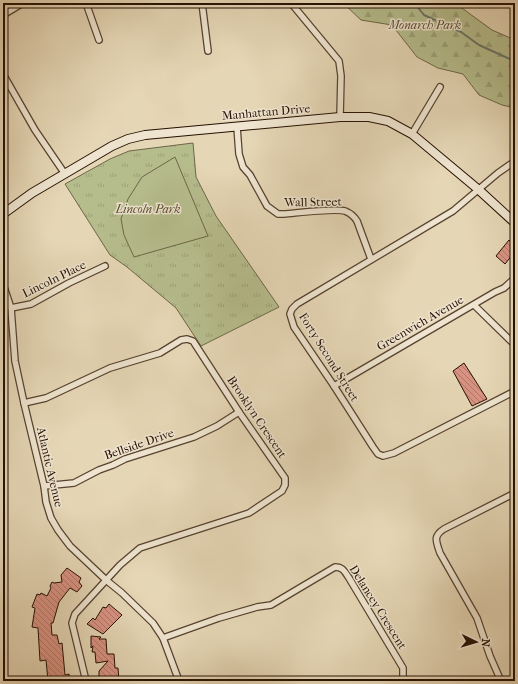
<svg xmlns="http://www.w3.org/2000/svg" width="518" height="684" font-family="'IM FELL French Canon',serif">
<defs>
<pattern id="grass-tufts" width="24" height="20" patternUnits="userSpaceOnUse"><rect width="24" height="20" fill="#b6bd8d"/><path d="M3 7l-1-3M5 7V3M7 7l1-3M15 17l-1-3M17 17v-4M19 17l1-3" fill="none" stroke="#9ca178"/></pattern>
<pattern id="forest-firs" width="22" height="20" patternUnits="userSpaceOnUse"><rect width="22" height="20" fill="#b6bd8d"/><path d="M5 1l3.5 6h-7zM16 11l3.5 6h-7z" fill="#9ca178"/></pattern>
<pattern id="building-back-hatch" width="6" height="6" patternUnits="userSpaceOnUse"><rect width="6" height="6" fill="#d99383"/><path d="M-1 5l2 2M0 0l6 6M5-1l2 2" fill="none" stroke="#b07769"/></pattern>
</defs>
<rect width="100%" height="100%" fill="#e5d6b5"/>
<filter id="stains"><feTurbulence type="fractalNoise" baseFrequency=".005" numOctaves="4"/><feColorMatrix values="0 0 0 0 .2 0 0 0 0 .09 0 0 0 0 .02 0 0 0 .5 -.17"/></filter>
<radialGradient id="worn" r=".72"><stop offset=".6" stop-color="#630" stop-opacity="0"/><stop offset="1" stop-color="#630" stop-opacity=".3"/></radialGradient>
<!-- grass -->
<path fill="url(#grass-tufts)" stroke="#6e6648" d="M193,143l3,34 20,39 63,91 -78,39 -25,-38 -49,-41 -17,-12 -45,-71 45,-25 19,-8z"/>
<!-- forest -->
<path fill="url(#forest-firs)" stroke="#6e6648" d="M343,3h112l37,27 23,10v68l-13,-3 -23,-10 -16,-21 -25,-6 -21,-11 -25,-32 -31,-5z"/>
<!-- garden -->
<path fill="#b6bd8d" stroke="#6e6648" d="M175,157l33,79 -74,21 -10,-22 -3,-16 7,-20 14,-22z"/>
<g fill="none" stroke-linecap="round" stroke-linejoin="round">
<!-- stream -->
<path stroke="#697569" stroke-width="2" d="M412,3l4,2 8,10 37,17 18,13 31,14 5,5"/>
</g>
<!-- building -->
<g fill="url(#building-back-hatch)" stroke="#261003">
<path d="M509,240l5,6 -4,5 3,3 -8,10 -9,-8z"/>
<path d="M464,363l23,36 -15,7 -19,-35z"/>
<path d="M67,568l14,10 -2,4 3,4 -5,6 -7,-4 -11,14 -6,21h-2l1,12h5l2,9 3,-1 3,32 4,-1 1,7h-22l-2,-21 -6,1 -2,-33 -6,-1 3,-19 -3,-1 5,-13 3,1 1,-2 6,3 4,-8 -1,-2 2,-4 2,1 8,-1 -1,-7z"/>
<path d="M109,604l13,11 -19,19 -16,-10 6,-6 2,2 8,-13 3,1z"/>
<path d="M91,636l10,1 -2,2h7l1,15h7l1,14h3l1,13h-20v-10l9,-10 -12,2 -1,-11h-3l1,-6 -2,2z"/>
</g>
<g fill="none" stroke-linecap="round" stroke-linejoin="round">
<!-- street casing -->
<g stroke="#564230" stroke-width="8">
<g id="street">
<path d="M86,3l13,37"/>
<path d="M202,3l6,48"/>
<path d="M291,3l48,58 2,15 -1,41"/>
<path d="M3,15l20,-12"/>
<path d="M3,74l32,56 30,44"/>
<path d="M237,127l2,27 4,13 7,8 17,31 11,8h6c13,-1 51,-6 61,-3 5,2 9,5 12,10l14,38"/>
<path d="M412,134l28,-47"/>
<path d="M515,161l-17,12 -45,38 -156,93 -5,5 -2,5 4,13 40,59 39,61 5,7 5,2 11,-3 121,-62"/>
<path d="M3,284l8,24 4,53 9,42 20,83 2,16 5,16 7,12 12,16 36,34 16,13 31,30 10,15 16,43"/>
<path d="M474,305l41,40"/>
<path d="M11,308l20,-4 38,-21 36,-17"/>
<path d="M334,386l161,-94 9,-4 11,-10"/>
<path d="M24,403l22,-5 64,-30 50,-15 21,-13 6,-1 6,2 46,71 46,66v7l-3,6 -33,22 -109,35 -20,17 -45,49 -3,9 14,58"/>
<path d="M44,486l30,-3 25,-13 14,-5 12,-6 69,-22 23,-11 22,-14"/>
<path d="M163,638l56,-20 38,-11 14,-2 64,-38c8,0 10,5 14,11l54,90v9l-3,4"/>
<path d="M501,681l-11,-25 -13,-38 -37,-65c-4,-12 -7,-17 4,-24l71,-36"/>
</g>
</g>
<!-- secondary casing -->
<g stroke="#261003" stroke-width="10">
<path id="secondary" d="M3,214l29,-21 80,-47 16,-7 17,-4 195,-18h29l19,4 24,13 67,56 36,33"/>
</g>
<!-- street -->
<use href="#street" stroke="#eee4cf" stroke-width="5.5"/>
<!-- secondary -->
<use href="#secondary" stroke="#eee4cf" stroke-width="8"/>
</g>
<g text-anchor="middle" stroke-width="3" stroke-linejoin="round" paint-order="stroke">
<!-- park labels -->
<g font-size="12" font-style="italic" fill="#584d33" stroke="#eee4cf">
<text x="425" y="29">Monarch Park</text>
<text x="148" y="213">Lincoln Park</text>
</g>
<!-- street labels -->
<g font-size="12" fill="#261003" stroke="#eee4cf">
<text transform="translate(266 112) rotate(-5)" y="4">Manhattan Drive</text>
<text transform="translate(313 202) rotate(-1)" y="4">Wall Street</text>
<text transform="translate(54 279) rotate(-26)" y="4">Lincoln Place</text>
<text transform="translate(420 323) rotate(-30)" y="4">Greenwich Avenue</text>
<text transform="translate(329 357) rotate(58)" y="4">Forty Second Street</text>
<text transform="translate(257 417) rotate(56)" y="4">Brooklyn Crescent</text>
<text transform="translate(139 444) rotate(-19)" y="4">Bellside Drive</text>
<text transform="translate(50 467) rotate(77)" y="4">Atlantic Avenue</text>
<text transform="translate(378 607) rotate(58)" y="4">Delancey Crescent</text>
</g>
</g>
<!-- margin -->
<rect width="518" height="684" fill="none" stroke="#e5d6b5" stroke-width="16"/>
<rect x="4" y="4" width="510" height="676" fill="none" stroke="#261003" stroke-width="2"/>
<rect x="8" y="8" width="502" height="668" fill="none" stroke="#261003"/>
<!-- north arrow -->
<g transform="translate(476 642) rotate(95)" stroke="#eee4cf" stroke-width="3" paint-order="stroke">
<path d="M0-3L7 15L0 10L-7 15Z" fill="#261003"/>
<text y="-6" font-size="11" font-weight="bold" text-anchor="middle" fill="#261003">N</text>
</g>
<rect width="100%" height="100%" filter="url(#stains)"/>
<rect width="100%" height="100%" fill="url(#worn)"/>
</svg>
